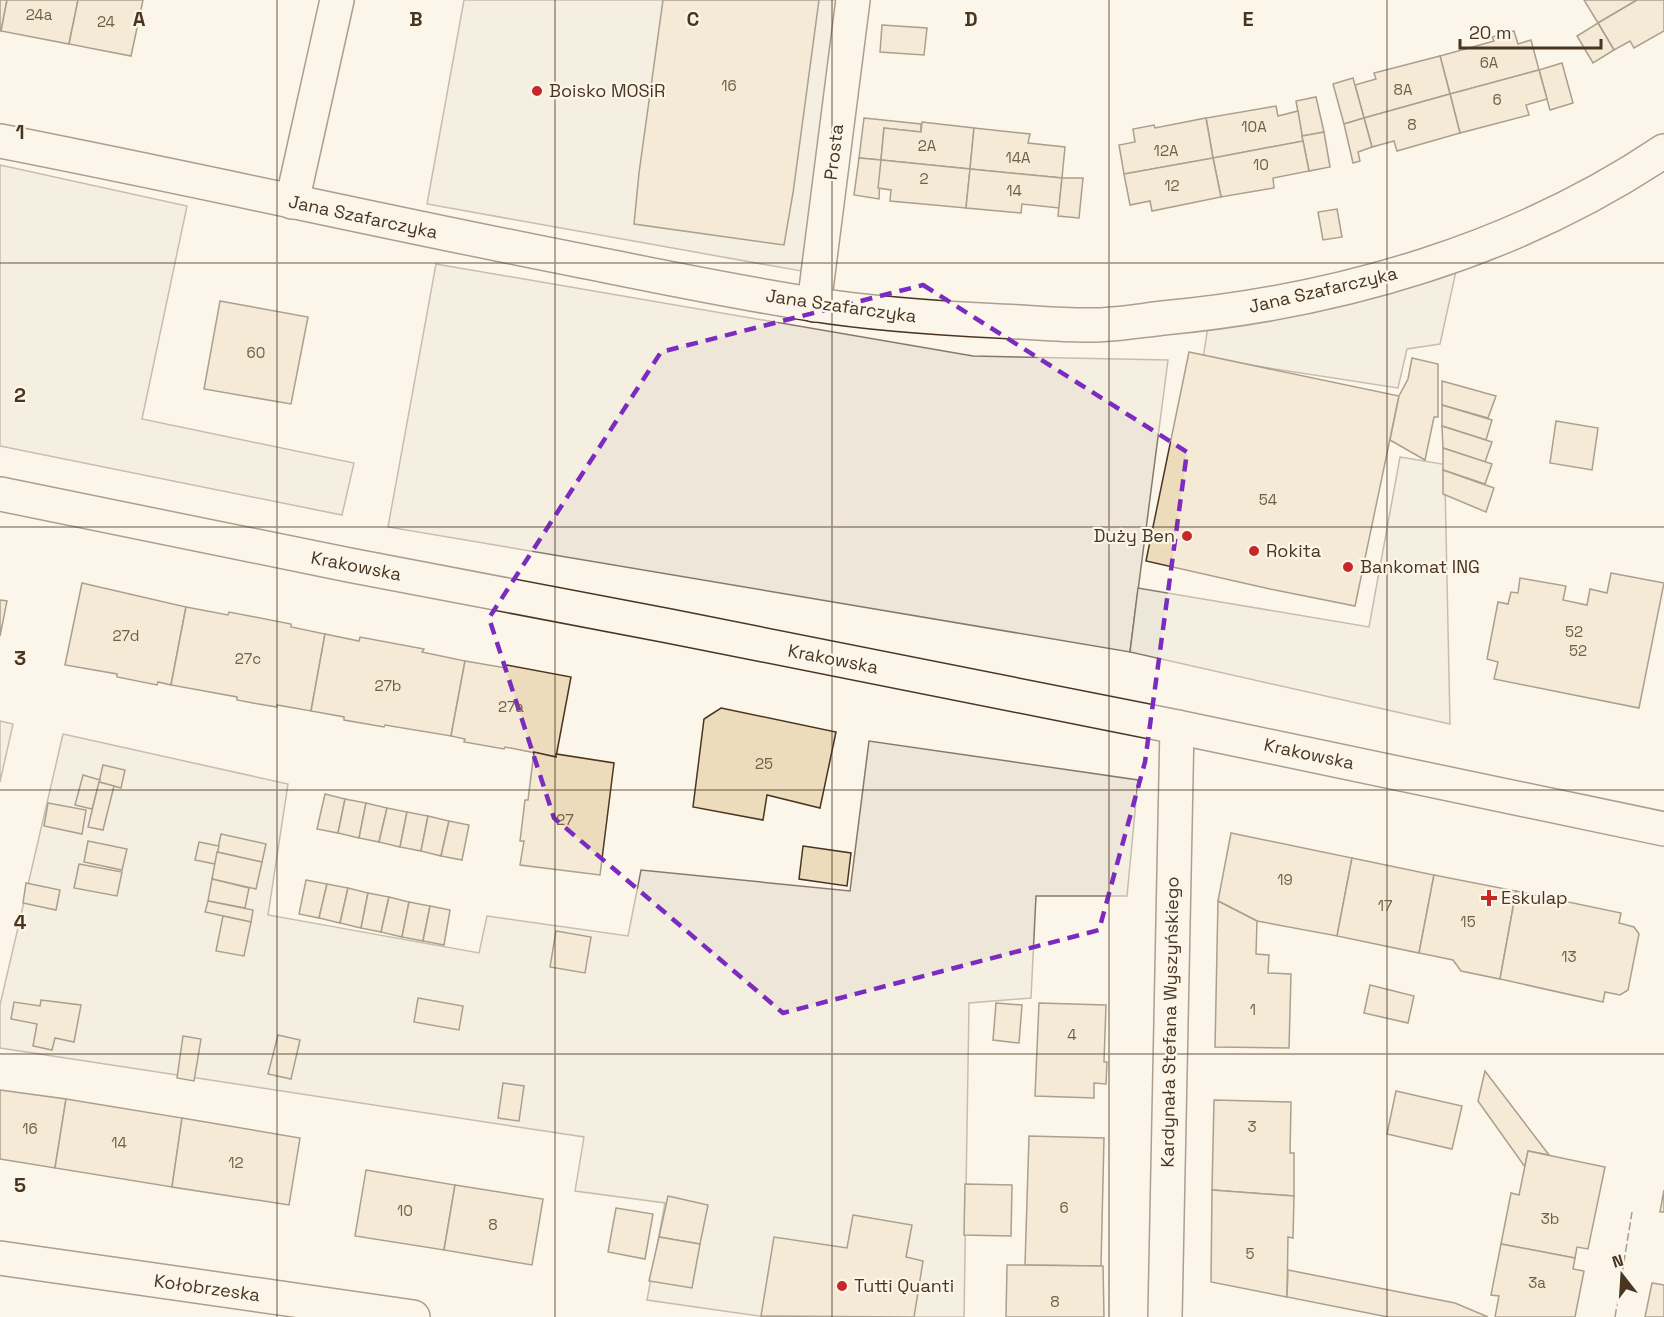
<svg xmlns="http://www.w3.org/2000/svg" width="1664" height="1317" font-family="'Space Grotesk',sans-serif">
<rect width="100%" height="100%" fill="#fbf6e9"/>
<!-- green -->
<g fill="#ede6d9" stroke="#887966" stroke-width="1.5">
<path d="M464,0h378l-41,271 -374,-67z"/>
<path d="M0,165l187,41 -45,213 212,44 -12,52 -342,-69z"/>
<path d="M436,264l537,92 195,4 -38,292 -742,-125z"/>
<path d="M0,721l13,3 -13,58z"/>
<path d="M63,734l225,50 -20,131 211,38 8,-37 141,20 13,-66 209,21 19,-150 269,39 -11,116h-91l-5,102 -62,5 -5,314h-198l-119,-17 18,-97 -90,-12 9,-54 -584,-89v-43z"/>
</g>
<!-- parking -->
<g fill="#ede7d9" stroke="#887966" stroke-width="1.5">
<path d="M1460,253l-20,91 -33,5 -9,39 -195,-30 7,-44z"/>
<path d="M1400,457l48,8 -3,17 5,242 -320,-72 8,-64 231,39z"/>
</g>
<!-- building -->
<g fill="#ecdcbc" stroke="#4a3520" stroke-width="1.5">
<path d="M0,0h7l-6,31 -1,-1z"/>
<path d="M7,0h71l-9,44 -68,-13z"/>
<path d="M78,0h65l-12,56 -62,-12z"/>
<path d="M663,0h156l-26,193 -9,52 -150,-21 5,-51z"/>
<path d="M1584,0h53l-39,23z"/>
<path d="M1637,0h27v31l-30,17 -4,-7 -16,9 -16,-27z"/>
<path d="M1598,23l16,27 -21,13 -16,-27z"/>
<path d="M882,25l45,3 -3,27 -44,-3z"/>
<path d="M1514,31l4,13 13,-4 8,30 -89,24 -10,-38 54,-15 -2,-4z"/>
<path d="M1440,56l10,38 -86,24 -9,-33 21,-6 -2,-6z"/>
<path d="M1562,63l11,40 -23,7 -11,-40z"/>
<path d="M1539,70l8,29 -21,6 3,10 -69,18 -10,-39z"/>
<path d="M1353,78l11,40 -20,6 -11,-40z"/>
<path d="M1450,94l10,39 -63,18 -3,-10 -22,6 -8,-29z"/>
<path d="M1316,97l8,35 -22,4 -6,-35z"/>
<path d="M1276,106l2,10 20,-5 5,30 -90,17 -7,-40z"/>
<path d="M864,118l57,6v8l-37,-4 -3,32 -22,-2z"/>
<path d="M1206,118l7,40 -89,16 -5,-29 16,-3 -2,-13 21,-4 1,3z"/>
<path d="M1364,118l8,29 -14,5 2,9 -7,2 -9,-39z"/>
<path d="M922,122l52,6 -4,41 -89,-9 3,-32 37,4z"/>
<path d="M974,128l56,6 -2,9 37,4 -3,31 -92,-9z"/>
<path d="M1324,132l6,35 -21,4 -7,-35z"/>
<path d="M1303,141l6,30 -36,7 1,10 -53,9 -8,-39z"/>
<path d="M859,158l22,2 -2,39 -25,-4z"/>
<path d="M1213,158l8,39 -69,14 -2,-10 -20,4 -6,-31z"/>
<path d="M881,160l89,9 -4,39 -76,-7 1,-11 -13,-2z"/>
<path d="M970,169l92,9 -3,30 -37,-4 -1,9 -55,-5z"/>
<path d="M1062,178h21l-4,40 -21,-2z"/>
<path d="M1337,209l5,28 -19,3 -5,-28z"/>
<path d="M220,301l88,16 -17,87 -87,-15z"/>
<path d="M1189,352l210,44 -44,210 -85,-17 -124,-28z"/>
<path d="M1412,358l26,6v53h-4l-9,43 -35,-20 9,-44 9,-17z"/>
<path d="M1442,381l54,15 -8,22 -46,-13z"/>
<path d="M1442,405l50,15 -6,20 -44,-14z"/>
<path d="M1556,421l42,7 -6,42 -42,-7z"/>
<path d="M1442,426l50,16 -7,20 -42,-14z"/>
<path d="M1443,448l49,16 -7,20 -42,-14z"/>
<path d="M1443,470l51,18 -8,24 -43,-18z"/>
<path d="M1611,573l53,10 -25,125 -145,-29 4,-17 -11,-3 11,-57 10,2 3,-12 7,1 2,-15 46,8 -3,14 24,5 3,-16 17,4z"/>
<path d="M82,583l104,24 -15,78 -13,-3 -1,3 -40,-8v-3l-52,-9z"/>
<path d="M0,600l7,1 -7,35z"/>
<path d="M186,607l42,8 1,-3 62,12v3l34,7 -14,77 -34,-6v2l-24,-4 -16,-3v-3l-66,-12z"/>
<path d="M325,634l34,7 1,-4 64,12 -2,3 43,9 -14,75 -66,-11 -1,2 -40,-7v-3l-33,-6z"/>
<path d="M465,661l41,7 1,-3 64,12 -15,80 -51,-10 -1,2 -40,-7 1,-3 -14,-3z"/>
<path d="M721,708l115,24 -16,76 -53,-13 -4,25 -70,-13 11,-88z"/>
<path d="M534,752l22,5v-3l58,9 -14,112 -80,-10 4,-24h-4l5,-41h3z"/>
<path d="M103,765l22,5 -4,18 -22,-6z"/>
<path d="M83,775l17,5 -8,29 -17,-4z"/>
<path d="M99,782l15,4 -11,44 -15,-3z"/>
<path d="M325,794l20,5 -7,34 -21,-4z"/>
<path d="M345,799l21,4 -7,35 -21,-5z"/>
<path d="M48,803l38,7 -4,24 -38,-8z"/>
<path d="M366,803l21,5 -8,34 -20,-4z"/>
<path d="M387,808l20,4 -7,35 -21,-5z"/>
<path d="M407,812l21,4 -7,35 -21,-4z"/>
<path d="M428,816l21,5 -8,35 -20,-5z"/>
<path d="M449,821l20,4 -7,35 -21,-4z"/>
<path d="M1231,833l121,25 -15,78 -80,-15 -39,-20z"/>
<path d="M221,834l45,10 -4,18 -45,-10z"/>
<path d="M88,841l39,8 -5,21 -38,-8z"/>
<path d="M199,842l20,4 -4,18 -20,-4z"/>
<path d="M803,846l48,7 -4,33 -48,-7z"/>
<path d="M217,852l45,10 -6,27 -44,-10z"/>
<path d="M1352,858l82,17 -15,78 -82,-17z"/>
<path d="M79,864l43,8 -5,24 -43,-8z"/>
<path d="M1434,875l82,16 -16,88 -39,-8 -8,-11 -34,-7z"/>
<path d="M212,879l37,9 -4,20 -37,-7z"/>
<path d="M306,880l21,4 -8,34 -20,-4z"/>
<path d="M26,883l34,7 -4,20 -33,-7z"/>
<path d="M327,884l21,4 -8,35 -21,-5z"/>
<path d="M348,888l20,5 -7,35 -21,-5z"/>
<path d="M1516,891l105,22 -2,10 15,4 5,7 -11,56 -8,5 -15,-3 -2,10 -103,-23z"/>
<path d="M368,893l21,4 -8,35 -20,-4z"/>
<path d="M389,897l20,5 -7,35 -21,-5z"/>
<path d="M208,901l45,9 -2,12 -46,-10z"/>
<path d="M1218,901l39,20 -1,33 13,1 -1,18 23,1 -2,74 -74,-1z"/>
<path d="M409,902l21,4 -7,35 -21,-4z"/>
<path d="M430,906l20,4 -6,35 -21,-4z"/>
<path d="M223,916l28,6 -7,34 -28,-5z"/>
<path d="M556,931l35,6 -6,36 -35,-6z"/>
<path d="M1370,985l44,11 -6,27 -44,-10z"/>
<path d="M418,998l45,8 -4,24 -45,-8z"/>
<path d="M41,1000l40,5 -7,37 -19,-4 -3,12 -19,-4 4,-22 -26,-5 3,-17 26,4z"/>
<path d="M996,1003l26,2 -3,38 -26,-3z"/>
<path d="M1039,1003l67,2 -2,57h3l-1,22 -12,-1v15l-59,-2z"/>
<path d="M278,1035l22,5 -9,39 -23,-5z"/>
<path d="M183,1036l18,3 -7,42 -17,-3z"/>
<path d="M1485,1071l64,84 -21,-4 -3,16 -47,-66z"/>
<path d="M503,1083l21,3 -5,35 -21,-3z"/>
<path d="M0,1090l66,9 -11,69 -55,-9z"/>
<path d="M1396,1091l66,15 -10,43 -65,-15z"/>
<path d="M66,1099l116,19 -10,69 -117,-19z"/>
<path d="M1214,1100l77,2 -1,51h4v43l-82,-6z"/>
<path d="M182,1118l118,20 -11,67 -117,-18z"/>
<path d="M1029,1136l75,2 -3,128 -76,-1z"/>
<path d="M1528,1151l77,16 -17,82 -11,-2 -2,11 -74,-14 10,-51 8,2z"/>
<path d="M366,1170l89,15 -11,65 -89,-14z"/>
<path d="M965,1184l47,1 -1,51 -47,-1z"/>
<path d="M455,1185l88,14 -11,66 -88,-15z"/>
<path d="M1212,1190l82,6 -1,42 -5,-1 -1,60 -76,-15z"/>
<path d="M1664,1190v22h-4z"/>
<path d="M668,1196l40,9 -8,39 -41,-7z"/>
<path d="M616,1208l37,6 -8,45 -37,-7z"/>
<path d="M853,1215l59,10 -6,32 17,4 -9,56 -153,-1 13,-79 73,11z"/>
<path d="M659,1237l41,7 -8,44 -43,-7z"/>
<path d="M1501,1244l74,14 -2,11 11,2 -9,46h-80l4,-21 -8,-1z"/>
<path d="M1007,1265l96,1 1,51h-98z"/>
<path d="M1288,1270l167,33 33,14h-100l-101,-20z"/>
<path d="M1652,1283l12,2v32h-19z"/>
</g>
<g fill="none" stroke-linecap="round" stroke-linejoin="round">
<!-- street casing -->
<g stroke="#4a3520" stroke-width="36">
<g id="street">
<path d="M0,141c195,38 388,82 582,120 76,15 152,31 229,43 62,10 125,14 188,17 29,1 58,4 86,4 26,1 52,-4 78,-7 175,-16 354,-68 501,-167"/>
<path d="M292,202l45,-202"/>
<path d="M814,305l39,-305"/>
<path d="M0,1258l413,59"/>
<path d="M1165,1317l12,-590"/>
</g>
</g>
<!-- primary casing -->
<g stroke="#4a3520" stroke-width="36">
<path id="primary" d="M0,494l349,71 320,61 508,101 487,102"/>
</g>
<!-- street -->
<use href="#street" stroke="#fbf6e9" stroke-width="33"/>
<!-- primary -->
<use href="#primary" stroke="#fbf6e9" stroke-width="33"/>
<!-- fence -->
<path stroke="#4a3520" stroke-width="1.5" stroke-dasharray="8 3" stroke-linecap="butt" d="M1615,1317l17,-105"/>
</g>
<!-- marked area -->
<path d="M0 0H1664V1317H0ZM923,285l264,167 -42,310 -46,168 -316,83 -229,-195 -65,-200 172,-266z" fill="#fbf6e9" fill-opacity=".55" fill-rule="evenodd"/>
<path fill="none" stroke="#7b2cbf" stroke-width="4.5" stroke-dasharray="12 8" stroke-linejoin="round" d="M923,285l264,167 -42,310 -46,168 -316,83 -229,-195 -65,-200 172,-266z"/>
<!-- grid -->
<path fill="none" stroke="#4a3520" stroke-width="1.5" stroke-opacity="0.55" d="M277,0v1317M555,0v1317M832,0v1317M1109,0v1317M1387,0v1317M0,263h1664M0,527h1664M0,790h1664M0,1054h1664"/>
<!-- markers -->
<g fill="#c62828" stroke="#fbf6e9" stroke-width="2">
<circle cx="537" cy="91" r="6"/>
<circle cx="1187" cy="536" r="6"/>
<circle cx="1254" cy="551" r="6"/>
<circle cx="1348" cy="567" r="6"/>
<path d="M1486 889h6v6h6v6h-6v6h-6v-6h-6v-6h6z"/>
<circle cx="842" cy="1286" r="6"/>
</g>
<g text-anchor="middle" stroke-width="4.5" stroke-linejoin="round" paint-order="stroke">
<!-- number labels -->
<g font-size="15" fill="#725f47">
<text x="39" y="20">24a</text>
<text x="106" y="27">24</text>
<text x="1489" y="68">6A</text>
<text x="729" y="91">16</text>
<text x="1403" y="95">8A</text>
<text x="1497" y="105">6</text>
<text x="1412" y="130">8</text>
<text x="1254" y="132">10A</text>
<text x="927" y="151">2A</text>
<text x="1166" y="156">12A</text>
<text x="1018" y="163">14A</text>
<text x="1261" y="170">10</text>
<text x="924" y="184">2</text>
<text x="1172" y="191">12</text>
<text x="1014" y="196">14</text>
<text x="256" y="358">60</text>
<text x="1268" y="505">54</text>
<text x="1574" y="637">52</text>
<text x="126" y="641">27d</text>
<text x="1578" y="656">52</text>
<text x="248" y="664">27c</text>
<text x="388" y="691">27b</text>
<text x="511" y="712">27a</text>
<text x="764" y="769">25</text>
<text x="565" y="825">27</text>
<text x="1285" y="885">19</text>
<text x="1385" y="911">17</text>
<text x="1468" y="927">15</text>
<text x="1569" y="962">13</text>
<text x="1253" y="1015">1</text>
<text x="1072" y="1040">4</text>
<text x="1252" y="1132">3</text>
<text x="30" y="1134">16</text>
<text x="119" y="1148">14</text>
<text x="236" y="1168">12</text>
<text x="1064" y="1213">6</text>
<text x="405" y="1216">10</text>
<text x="1550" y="1224">3b</text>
<text x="493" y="1230">8</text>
<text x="1250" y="1259">5</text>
<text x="1537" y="1288">3a</text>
<text x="1055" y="1307">8</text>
</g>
<!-- poi labels -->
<g font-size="18" fill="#4a3520" stroke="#fbf6e9" text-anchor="start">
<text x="549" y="97">Boisko MOSiR</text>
<text x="1175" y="542" text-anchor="end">Duży Ben</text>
<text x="1266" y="557">Rokita</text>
<text x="1360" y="573">Bankomat ING</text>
<text x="1501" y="904">Eskulap</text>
<text x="854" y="1292">Tutti Quanti</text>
</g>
<!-- street labels -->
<g font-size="18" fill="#4a3520" stroke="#fbf6e9">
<text transform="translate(834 152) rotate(-83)" y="6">Prosta</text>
<text transform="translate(363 217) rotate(12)" y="6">Jana Szafarczyka</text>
<text transform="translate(1323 290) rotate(-13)" y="6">Jana Szafarczyka</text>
<text transform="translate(841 306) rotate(8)" y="6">Jana Szafarczyka</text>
<text transform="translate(356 566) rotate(11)" y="6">Krakowska</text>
<text transform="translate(833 659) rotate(11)" y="6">Krakowska</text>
<text transform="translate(1309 754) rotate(12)" y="6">Krakowska</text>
<text transform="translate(1170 1022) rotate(-89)" y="6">Kardynała Stefana Wyszyńskiego</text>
<text transform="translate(207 1288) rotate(8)" y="6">Kołobrzeska</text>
</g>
</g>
<g font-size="20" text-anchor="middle" font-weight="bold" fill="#4a3520" stroke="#fbf6e9" stroke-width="4.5" stroke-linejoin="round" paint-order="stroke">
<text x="139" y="26">A</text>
<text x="416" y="26">B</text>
<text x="693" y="26">C</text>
<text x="971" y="26">D</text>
<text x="1248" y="26">E</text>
<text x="20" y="139">1</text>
<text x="20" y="402">2</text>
<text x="20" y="665">3</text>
<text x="20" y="929">4</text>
<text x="20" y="1192">5</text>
</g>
<!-- north arrow -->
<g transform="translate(1622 1275) rotate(343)" stroke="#fbf6e9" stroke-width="4.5" paint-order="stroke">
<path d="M0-4.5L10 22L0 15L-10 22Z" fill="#4a3520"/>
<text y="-9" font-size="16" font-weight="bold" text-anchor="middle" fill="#4a3520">N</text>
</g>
<!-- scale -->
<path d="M1460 39v9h141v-9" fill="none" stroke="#4a3520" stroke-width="3"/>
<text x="1469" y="39" font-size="18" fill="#4a3520" stroke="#fbf6e9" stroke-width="4.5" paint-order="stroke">20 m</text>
</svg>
